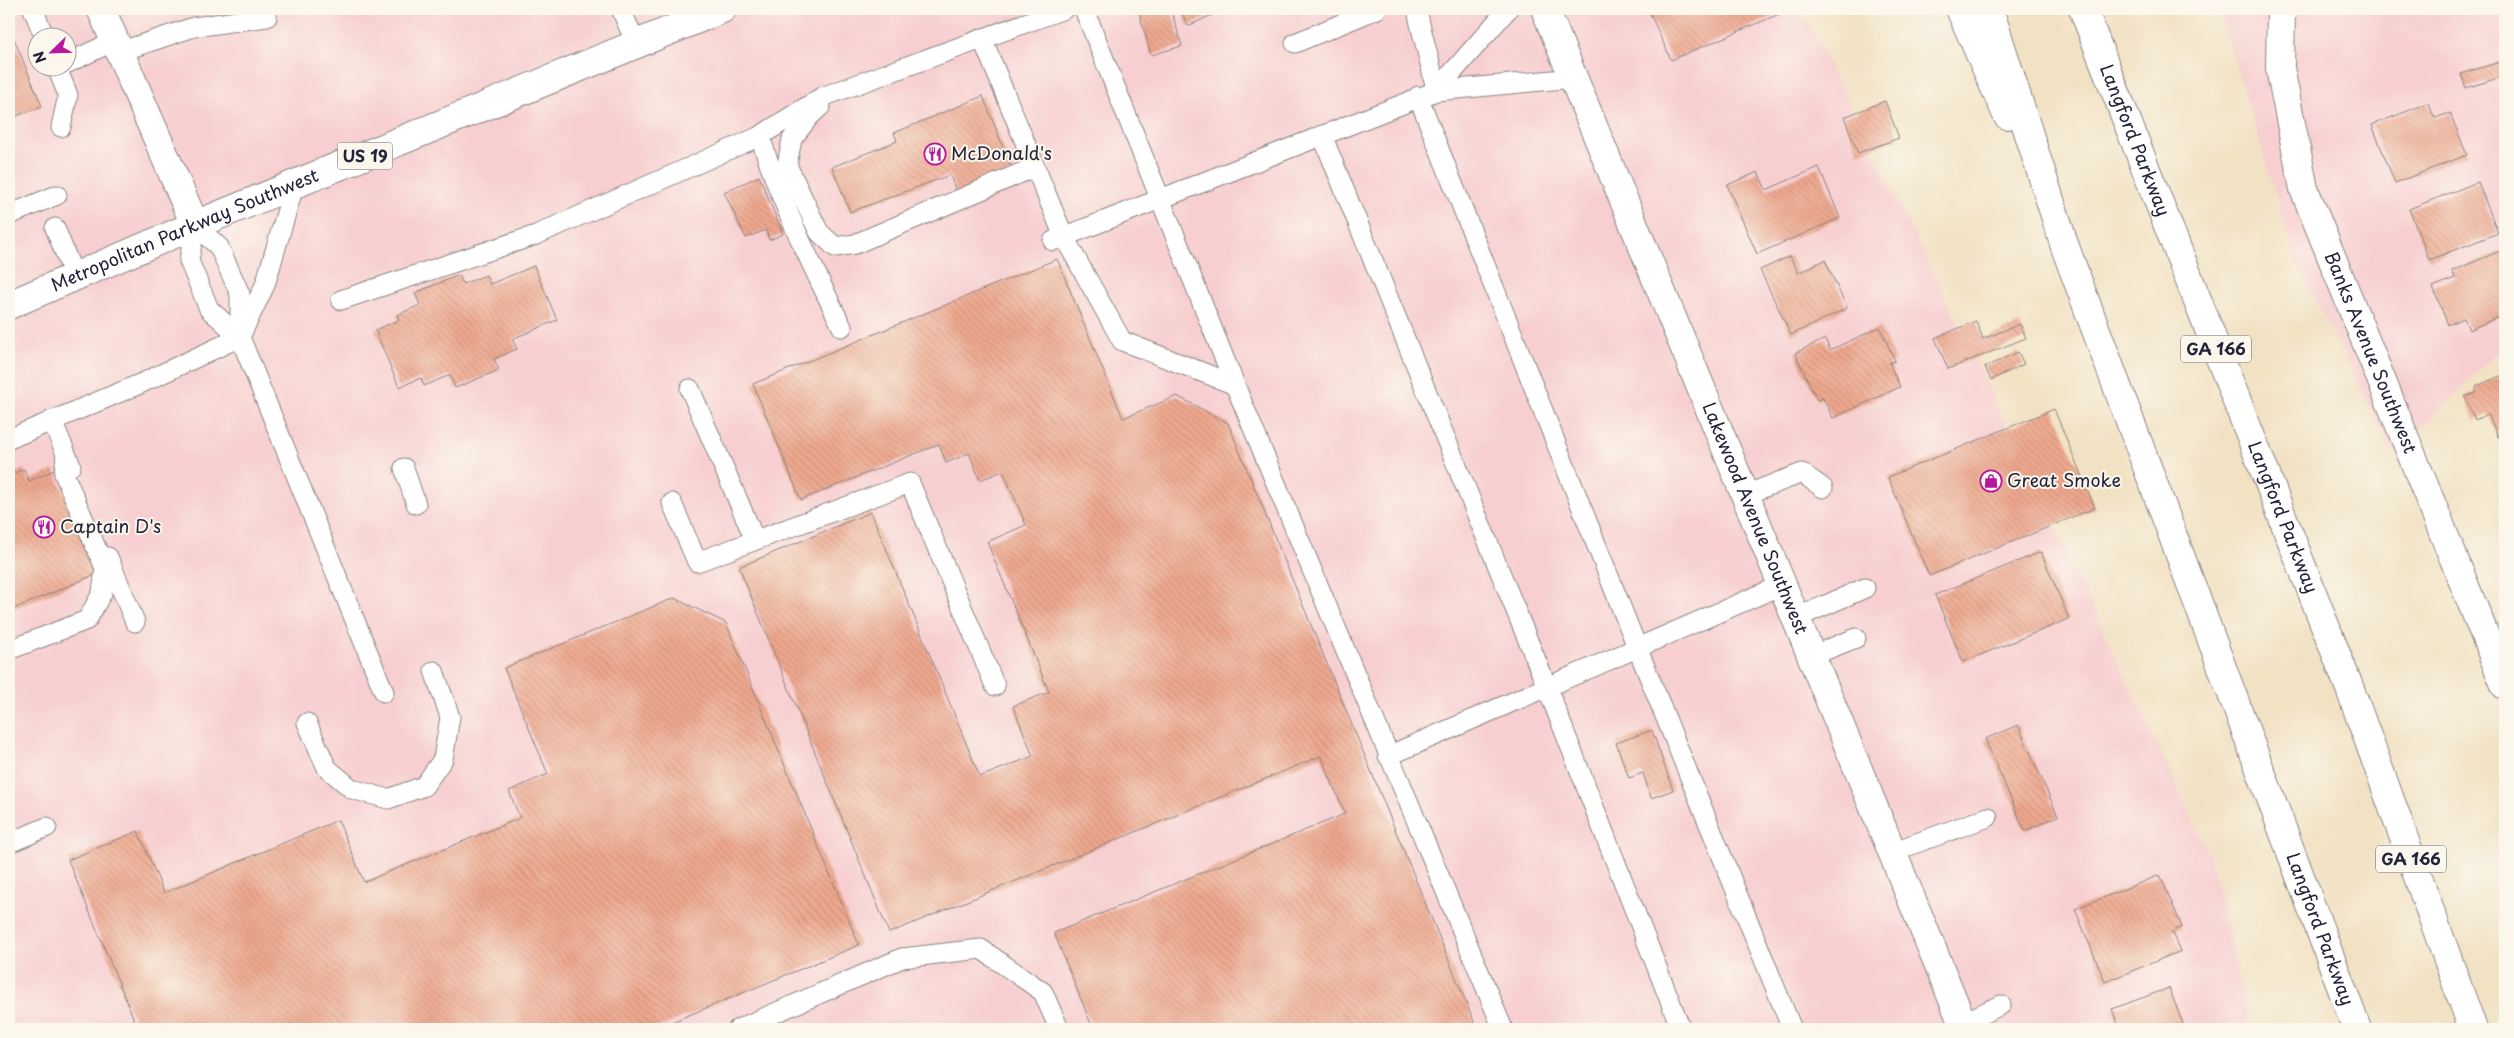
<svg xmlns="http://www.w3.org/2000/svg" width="2514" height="1038" font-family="'Playpen Sans',sans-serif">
<defs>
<pattern id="building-back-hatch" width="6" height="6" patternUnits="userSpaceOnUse" patternTransform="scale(1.25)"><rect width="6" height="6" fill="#eea88e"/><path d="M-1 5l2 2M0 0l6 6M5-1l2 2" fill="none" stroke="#cc907b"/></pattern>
</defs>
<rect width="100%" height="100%" fill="#fbf7ec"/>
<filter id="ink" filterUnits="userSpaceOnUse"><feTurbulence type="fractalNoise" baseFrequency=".02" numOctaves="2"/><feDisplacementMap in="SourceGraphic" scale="10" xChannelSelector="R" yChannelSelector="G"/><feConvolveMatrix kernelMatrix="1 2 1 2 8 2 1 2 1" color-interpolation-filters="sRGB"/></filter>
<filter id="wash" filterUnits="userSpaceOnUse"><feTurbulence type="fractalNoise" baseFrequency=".0096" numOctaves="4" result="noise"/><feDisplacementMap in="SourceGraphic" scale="20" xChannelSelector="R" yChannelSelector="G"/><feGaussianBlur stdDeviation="1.12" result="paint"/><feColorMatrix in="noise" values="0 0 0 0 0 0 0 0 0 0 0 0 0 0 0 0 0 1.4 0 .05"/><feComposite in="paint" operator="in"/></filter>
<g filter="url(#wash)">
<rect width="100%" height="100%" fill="#f2e2c4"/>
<!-- built -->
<g fill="#f7cfd0" fill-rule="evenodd">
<path d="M9,9h1792l142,283 268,566 39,171h-2241zM38,38h30v30h-30z"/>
<path d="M2219,9h286v336l-111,109 -98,-192z"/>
</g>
<g id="blocks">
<!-- building -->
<g fill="url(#building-back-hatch)">
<path d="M1138,9h33l11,37 -31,9z"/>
<path d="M1180,9h45l-37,17z"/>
<path d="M1648,9h143l-120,51z"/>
<path d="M9,27l33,79 -33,13z"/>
<path d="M2503,61l2,15 -39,12 -5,-14z"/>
<path d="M983,96l30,76 -56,22 -7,-19 -100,37 -18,-45 65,-26 -3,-8z"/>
<path d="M1885,101l14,37 -41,15 -14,-36z"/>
<path d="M2428,103l7,15 15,-5 17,42 -72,28 -23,-58z"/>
<path d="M1819,167l21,51 -83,36 -30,-69 31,-13 8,18z"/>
<path d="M759,176l24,58 -14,6 -3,-10 -20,8 -22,-46z"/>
<path d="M2478,182l20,51 -69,27 -20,-51z"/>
<path d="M2505,249v65l-36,16 -5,-12 -16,7 -15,-38 22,-9 -3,-7z"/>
<path d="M1790,256l8,17 27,-13 22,48 -56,27 -31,-65z"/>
<path d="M1057,259l66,159 54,-22 51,27 249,606h-384l-39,-96 291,-119 -24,-58 -432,177 -150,-366 132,-55 109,265 53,-21 -20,-50 36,-14 -62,-150 39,-17 -23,-54 -23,9 -11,-27 -23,10 -7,-19 -138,56 -48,-116z"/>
<path d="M534,266l23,54 -45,19 5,10 -23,10 5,11 -44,18 -5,-13 -26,11 -3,-8 -22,9 -24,-57 24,-10 -2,-5 23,-10 -5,-12 44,-18 4,9 23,-9 4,9z"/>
<path d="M1976,321l7,18 37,-15 6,14 -78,31 -13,-31z"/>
<path d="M1880,327l15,34 -6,2 11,24 -67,31 -10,-20 -6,2 -22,-47 30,-14 5,11z"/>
<path d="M2018,352l6,12 -33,16 -6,-13z"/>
<path d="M2505,374v60l-7,3 -10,-23 -13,6 -10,-23 10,-4 2,-7z"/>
<path d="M2054,409l41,99 -166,68 -41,-99z"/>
<path d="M24,469l5,12 25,-11 45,103 -88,37 -2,-6v-129z"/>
<path d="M2041,552l28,67 -106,43 -28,-67z"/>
<path d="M674,598l52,25 133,322 -204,84h-517l-70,-169 70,-29 26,62 174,-73 26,62 156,-64 -11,-27 39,-17 -44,-106z"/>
<path d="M2018,725l40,91 -33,15 -40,-92z"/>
<path d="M1652,730l21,60 -22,8 -8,-25 -14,5 -13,-35z"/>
<path d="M2160,875l22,52 -10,4 9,20 -76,31 -30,-73z"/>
<path d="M2169,988l16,41h-65l-8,-20z"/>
</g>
</g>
</g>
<g filter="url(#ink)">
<use href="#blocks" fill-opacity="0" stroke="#8a8280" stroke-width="1"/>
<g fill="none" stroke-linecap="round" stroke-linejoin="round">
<!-- service casing -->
<g stroke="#8a8280" stroke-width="21">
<g id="service">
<path d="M33,9l12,29"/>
<path d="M621,9l15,35"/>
<path d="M1084,9l151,376 268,644"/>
<path d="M1417,9c5,28 14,53 19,82"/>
<path d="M982,38l82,199 58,104 113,44"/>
<path d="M1295,43l82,-34"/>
<path d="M119,52l75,-25 73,-10"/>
<path d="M68,63l46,-22"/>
<path d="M57,68l11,27 -7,32"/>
<path d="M1436,91l72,-82"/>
<path d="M1418,96l219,551 155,382"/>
<path d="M821,106l-11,10 -18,23 -5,26 32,67 16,15 20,-3 180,-77"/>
<path d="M1322,135l225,552 134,342"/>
<path d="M760,136c20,66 52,129 82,191"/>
<path d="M9,215l48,-20"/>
<path d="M195,225l24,22 21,47v43l144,355"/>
<path d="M195,225l-6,36 8,19 12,29 31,28"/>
<path d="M55,228l20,50"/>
<path d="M1053,241l383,-150 138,-13"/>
<path d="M341,300l195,-65 224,-99 62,-39 242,-88"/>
<path d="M690,389l65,151"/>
<path d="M52,420l19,46"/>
<path d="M9,439l133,-56 98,-46 25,-52 29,-99"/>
<path d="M404,468l12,36"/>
<path d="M1745,495l57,-22 21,15"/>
<path d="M672,503l25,59 213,-79 85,203"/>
<path d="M108,557l27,65"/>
<path d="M1796,618l69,-30"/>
<path d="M9,650l78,-30 15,-27 3,-25 -41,-94 2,-20"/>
<path d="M1811,656l45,-18"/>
<path d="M307,723l20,45 25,21 36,10 36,-13 19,-27 7,-42 -16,-46"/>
<path d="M1388,756l394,-171"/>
<path d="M9,843l38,-16"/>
<path d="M1892,852l96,-35"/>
<path d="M1962,1023l39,-18"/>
<path d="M738,1029l164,-71 79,-9 62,43 16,37"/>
</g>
</g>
<!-- minor casing -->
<g stroke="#8a8280" stroke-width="30">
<g id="minor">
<path d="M101,9l94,216"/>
<path id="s1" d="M2281,9l-1,59 24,121 201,496"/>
</g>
</g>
<!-- tertiary casing -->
<g stroke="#8a8280" stroke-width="30">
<g id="tertiary">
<path id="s2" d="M1545,9l420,1020"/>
</g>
</g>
<!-- primary casing -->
<g stroke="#8a8280" stroke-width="30">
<g id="primary">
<path id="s3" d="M9,305l186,-80 527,-216"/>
</g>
</g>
<!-- motorway casing -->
<g stroke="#8a8280" stroke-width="30">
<g id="motorway">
<path d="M1960,9l47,106"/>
<path id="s4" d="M1989,9l76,238 292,782"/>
<path id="s5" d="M2083,9l267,680 123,340"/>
</g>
</g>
<!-- service -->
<use href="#service" stroke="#fff" stroke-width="19"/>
<!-- minor -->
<use href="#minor" stroke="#fff" stroke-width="28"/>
<!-- tertiary -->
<use href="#tertiary" stroke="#fff" stroke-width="28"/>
<!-- primary -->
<use href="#primary" stroke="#fff" stroke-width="28"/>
<!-- motorway -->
<use href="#motorway" stroke="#fff" stroke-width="28"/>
</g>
</g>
<!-- icons -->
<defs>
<g id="restaurant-ring" transform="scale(1.125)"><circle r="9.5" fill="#fbf7ec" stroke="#b5179e" stroke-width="1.5"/><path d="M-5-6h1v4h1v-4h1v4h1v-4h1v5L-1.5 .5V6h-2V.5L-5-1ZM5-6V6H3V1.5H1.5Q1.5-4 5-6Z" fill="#b5179e"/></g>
<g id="shop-ring" transform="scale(1.125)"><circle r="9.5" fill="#fbf7ec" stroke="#b5179e" stroke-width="1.5"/><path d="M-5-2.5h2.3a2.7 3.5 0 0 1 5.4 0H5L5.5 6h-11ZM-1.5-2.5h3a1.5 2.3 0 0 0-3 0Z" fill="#b5179e"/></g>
</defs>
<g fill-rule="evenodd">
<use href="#restaurant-ring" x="935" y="154"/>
<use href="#shop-ring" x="1991" y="481"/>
<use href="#restaurant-ring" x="44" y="527"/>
</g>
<g text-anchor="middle" stroke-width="4" stroke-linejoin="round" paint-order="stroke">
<!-- shield labels -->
<g fill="#fbf7ec" stroke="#636270" stroke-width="1">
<rect x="337.5" y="142.5" width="55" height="27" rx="4"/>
<rect x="2181" y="335.5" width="70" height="27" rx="4"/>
<rect x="2376" y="845.5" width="70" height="27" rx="4"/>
</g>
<g font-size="16" font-weight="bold" fill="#22223b">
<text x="365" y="162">US 19</text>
<text x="2216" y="355">GA 166</text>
<text x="2411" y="865">GA 166</text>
</g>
<!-- street labels -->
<g font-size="18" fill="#22223b" stroke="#fbf7ec">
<text dy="6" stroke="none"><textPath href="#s5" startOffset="141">Langford Parkway</textPath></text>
<text dy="6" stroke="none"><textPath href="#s3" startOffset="191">Metropolitan Parkway Southwest</textPath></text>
<text dy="6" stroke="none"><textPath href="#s1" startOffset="359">Banks Avenue Southwest</textPath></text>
<text dy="6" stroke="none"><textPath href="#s5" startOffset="546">Langford Parkway</textPath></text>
<text dy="6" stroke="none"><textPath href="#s2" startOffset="551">Lakewood Avenue Southwest</textPath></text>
<text dy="6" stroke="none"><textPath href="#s4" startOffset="978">Langford Parkway</textPath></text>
</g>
<!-- poi labels -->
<g font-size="18" fill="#22223b" stroke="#fbf7ec" text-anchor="start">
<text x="951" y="160">McDonald's</text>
<text x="2007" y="487">Great Smoke</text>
<text x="60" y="533">Captain D's</text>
</g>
</g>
<!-- margin -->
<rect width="2514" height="1038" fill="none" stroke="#fbf7ec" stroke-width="30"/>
<!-- north arrow -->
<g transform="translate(52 52) rotate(247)"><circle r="24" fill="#fbf7ec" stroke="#a4a2a5"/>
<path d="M0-4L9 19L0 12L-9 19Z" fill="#b5179e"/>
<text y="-8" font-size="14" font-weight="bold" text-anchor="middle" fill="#22223b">N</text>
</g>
</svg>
